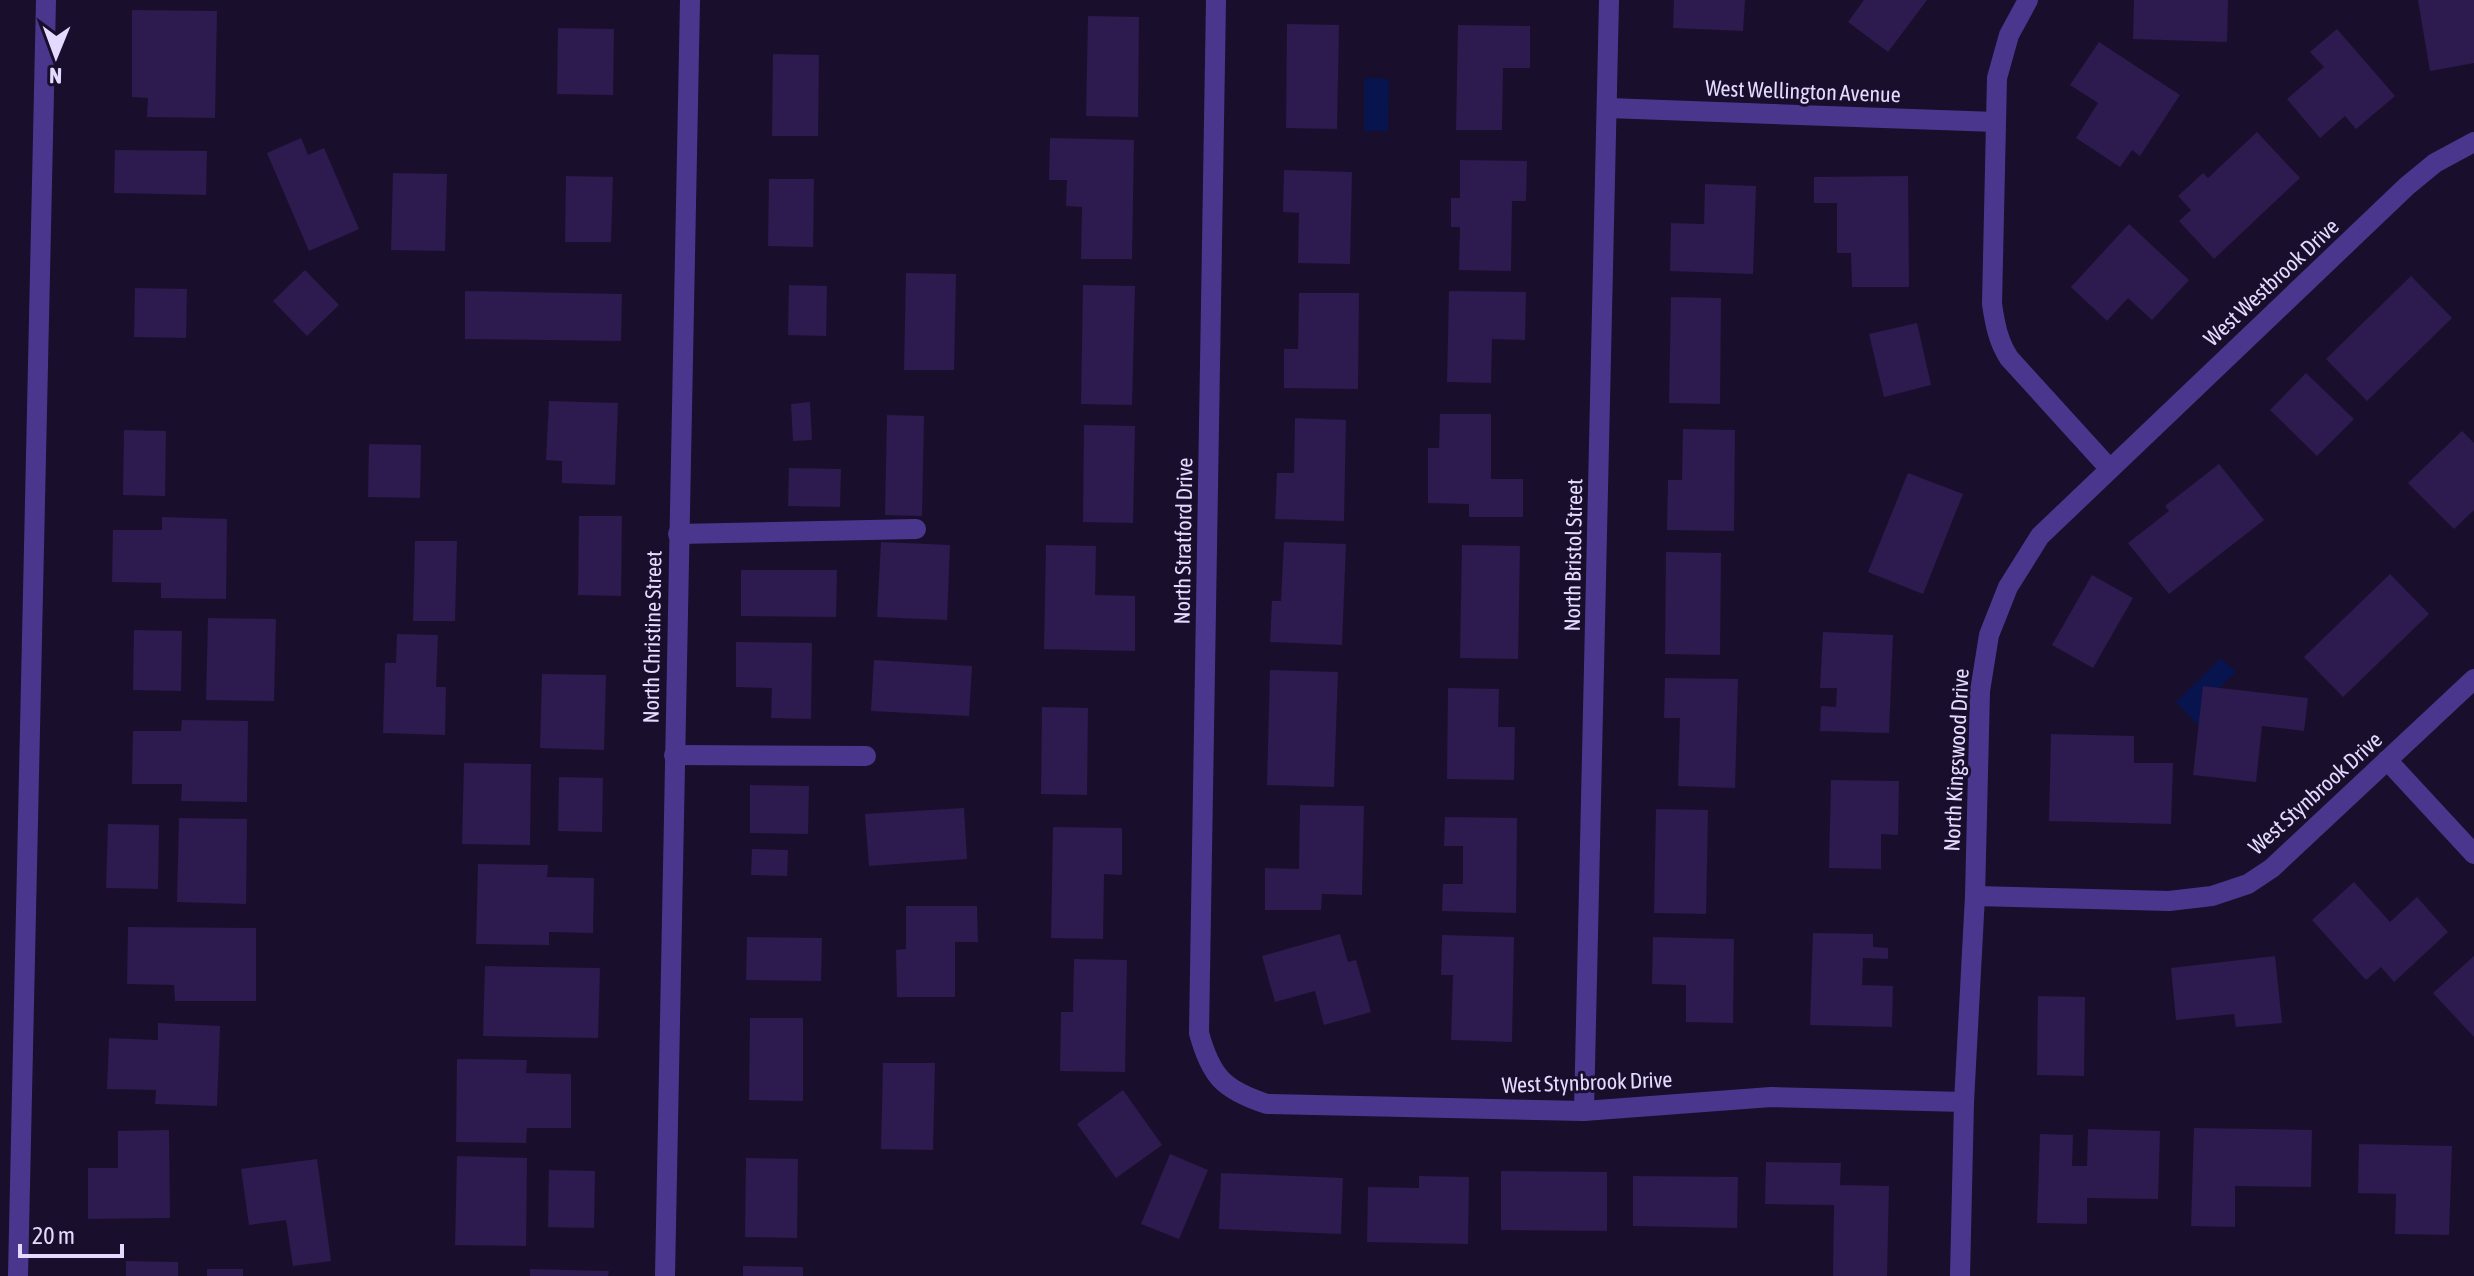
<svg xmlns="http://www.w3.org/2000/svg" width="2474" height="1276" font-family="'Asap Condensed',sans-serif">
<rect width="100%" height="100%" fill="#190f2c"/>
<!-- water -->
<g fill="#07144d">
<path d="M1364,78l25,1 -1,52h-24z"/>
<path d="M2221,658l15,14 -22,21 -11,37 -27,-28z"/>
</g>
<!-- building -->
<g fill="#2d1a4e">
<path d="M1674,0h71l-2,31 -70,-3z"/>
<path d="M1864,0h63l-39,52 -40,-30z"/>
<path d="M2134,0h94l-1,42 -94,-3z"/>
<path d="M2418,0h56v63l-44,8z"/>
<path d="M132,10l85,1 -2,107 -68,-1 1,-19 -16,-1z"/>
<path d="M1088,16l51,1 -1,100 -52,-1z"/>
<path d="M1287,24l52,1 -2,104 -51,-1z"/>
<path d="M1458,25l72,1v42h-27l-1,62h-46z"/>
<path d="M558,28l56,1 -1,66 -56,-1z"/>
<path d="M2337,29l58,67 -39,33 -11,-13 -25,22 -33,-39 37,-32 -14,-15z"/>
<path d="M2099,42l81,53 -40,61 -8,-6 -12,17 -44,-29 22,-35 -28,-18z"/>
<path d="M773,54l46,1 -1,81h-46z"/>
<path d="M2257,132l43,46 -86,81 -35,-38 12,-11 -13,-14 25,-23 5,5z"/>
<path d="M301,138l7,17 16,-7 35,81 -50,22 -42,-98z"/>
<path d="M1050,138l84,2 -2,119h-51l1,-52 -16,-1 1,-26h-18z"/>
<path d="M115,150l92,1 -1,44 -92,-2z"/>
<path d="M1460,160l67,1 -1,40h-14l-1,70 -52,-1 1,-43h-9v-29h9z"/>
<path d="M1284,170l68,2 -2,92 -52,-1 1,-50 -16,-1z"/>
<path d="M393,173l54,1 -2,77 -54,-1z"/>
<path d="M566,176l47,1 -2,65h-46z"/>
<path d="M1908,176l1,111h-57l-1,-34h-14v-50h-23v-26z"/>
<path d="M769,179h45l-1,68 -45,-1z"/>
<path d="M1705,184l51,2 -3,88 -83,-3 1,-48 33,1z"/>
<path d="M2129,224l60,56 -37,40 -24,-22 -21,23 -36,-34z"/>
<path d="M305,270l34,35 -32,31 -34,-35z"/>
<path d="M906,273l50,1 -2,96h-50z"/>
<path d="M2411,276l41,42 -85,83 -41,-42z"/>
<path d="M789,285l38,1 -1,50 -38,-1z"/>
<path d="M1083,285l52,1 -3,119 -51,-1z"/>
<path d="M135,288l52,1 -1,49 -52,-1z"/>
<path d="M465,291l157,3 -1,47 -156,-2z"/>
<path d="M1449,291l77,1 -1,48 -33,-1 -1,44 -44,-1z"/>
<path d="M1299,293h60l-1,96 -74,-1v-39h14z"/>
<path d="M1671,297l50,1 -1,106 -51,-1z"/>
<path d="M1917,323l14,62 -47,12 -15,-63z"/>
<path d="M2306,373l48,46 -37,37 -47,-46z"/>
<path d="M549,401l69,2 -3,82 -53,-2v-22l-16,-1z"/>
<path d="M810,402l2,38 -19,1 -2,-37z"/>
<path d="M1440,414h51v65h32v38h-54v-13l-41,-1v-55h11z"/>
<path d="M887,415l37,1 -2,100 -37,-1z"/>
<path d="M1295,418l51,2 -2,101 -69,-2 2,-46h17z"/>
<path d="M1084,425l51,1 -2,97 -50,-1z"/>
<path d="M1683,429l52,1 -1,101 -67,-1 1,-50h14z"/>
<path d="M124,430l42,1 -1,65 -42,-1z"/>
<path d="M2462,431l12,12v67l-20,19 -46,-46z"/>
<path d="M369,444l52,1 -1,53 -52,-1z"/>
<path d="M2219,464l45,56 -95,74 -41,-51 41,-32 -4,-5z"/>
<path d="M789,468l52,1 -1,38 -52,-1z"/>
<path d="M1908,473l55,21 -40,100 -55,-22z"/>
<path d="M579,516h43l-1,80 -43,-1z"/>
<path d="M162,517l65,2 -1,80 -65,-1v-15l-49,-1 1,-52h49z"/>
<path d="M415,541h42l-2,80h-42z"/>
<path d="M881,542l69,3 -3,75 -70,-3z"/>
<path d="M1284,542l62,2 -4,101 -72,-3 2,-41h9z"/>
<path d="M1046,545l50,1 -1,49 40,1v55l-91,-2z"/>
<path d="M1462,545l58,1 -2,113 -58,-1z"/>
<path d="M1666,552l55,1 -1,102 -55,-1z"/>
<path d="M741,570h96l-1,47 -95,-1z"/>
<path d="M2390,574l39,40 -86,83 -39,-40z"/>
<path d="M2092,575l41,23 -40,70 -41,-23z"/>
<path d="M208,618l68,1 -2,82 -68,-1z"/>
<path d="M134,630l48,1 -1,60 -48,-1z"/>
<path d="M1823,632l70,3 -4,98 -69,-2 1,-25 15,1 1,-19h-17z"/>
<path d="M397,634l41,1 -2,52h10l-1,48 -62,-2 2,-70h11z"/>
<path d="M736,642l76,1 -1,76 -40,-1 1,-30 -36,-1z"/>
<path d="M874,660l98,6 -3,50 -98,-5z"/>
<path d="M1270,670l68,2 -4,115 -67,-2z"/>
<path d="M542,674l64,1 -2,75 -64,-2z"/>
<path d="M1665,678l73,1 -3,109 -57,-2 2,-68h-16z"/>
<path d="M2203,686l105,12 -4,33 -42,-5 -6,56 -63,-7z"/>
<path d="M1448,688l51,1 -1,38h17l-1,53 -67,-1z"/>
<path d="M1042,707l46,1 -1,87 -46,-1z"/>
<path d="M182,720l66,1 -1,81 -66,-1 1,-17h-50l1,-53h48z"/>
<path d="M2051,734l83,2v27h39l-2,61 -122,-3z"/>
<path d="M464,763l67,1 -1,81 -68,-1z"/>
<path d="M559,777l44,1 -1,54 -44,-1z"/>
<path d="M1831,780l68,1 -1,54 -17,-1v35l-52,-1z"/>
<path d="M750,785l59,1 -1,48 -58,-1z"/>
<path d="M1300,805l64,1 -2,89 -40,-1 -1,16h-56v-42l34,1z"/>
<path d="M964,808l3,51 -98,7 -4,-52z"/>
<path d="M1656,809l52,1 -2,104 -52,-1z"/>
<path d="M1445,817l72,1 -1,95 -74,-2 1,-27h20v-38h-19z"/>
<path d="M179,818l68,1 -1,85 -69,-2z"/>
<path d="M108,824l51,1 -1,64 -52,-1z"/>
<path d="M1053,827l69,1v47l-18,-1 -1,65 -52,-1z"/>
<path d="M752,849l36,1 -1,26 -36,-1z"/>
<path d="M478,864l70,1 -1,12 47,1 -1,55 -44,-1v13l-73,-1z"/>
<path d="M2354,882l36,40 27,-25 31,35 -54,50 -13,-15 -15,13 -54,-60z"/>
<path d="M906,906h71l1,36h-23v55h-58l-1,-47 10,-1z"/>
<path d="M128,927l128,1v73h-81l-1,-16 -47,-1z"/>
<path d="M1813,933l60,1v13l15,1v11l-25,-1 -1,27 31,1 -1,41 -82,-2z"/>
<path d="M1340,934l8,28 8,-2 15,52 -47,13 -9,-34 -40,11 -13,-46z"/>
<path d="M1442,935l72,2 -2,105 -61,-2 2,-65h-12z"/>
<path d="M747,937l75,1 -1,43 -75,-1z"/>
<path d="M1653,937l81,2 -1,84 -47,-1v-37l-34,-1z"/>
<path d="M2275,956l7,67 -46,4 -2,-13 -58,6 -5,-52z"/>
<path d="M2474,956v81l-41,-44z"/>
<path d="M1074,959l53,1 -2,112 -65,-1 1,-59h12z"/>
<path d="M485,966l115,2 -2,70 -115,-2z"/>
<path d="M2038,996l47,1 -1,79 -47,-1z"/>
<path d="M750,1018h53v83l-54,-1z"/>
<path d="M158,1023l62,3 -3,80 -62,-2 1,-14 -49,-1 2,-51 49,2z"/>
<path d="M457,1059l70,1 -1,13 45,1v54h-44l-1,15 -70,-1z"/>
<path d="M883,1063h52l-2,87 -52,-1z"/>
<path d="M1123,1090l39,55 -46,33 -39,-54z"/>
<path d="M2194,1128l118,2 -1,57 -76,-1v41l-44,-1z"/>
<path d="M2088,1129l72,2 -2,68 -71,-1v26l-50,-1 3,-89 33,1 -1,31h15z"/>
<path d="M169,1130l1,88 -82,1v-51h30v-37z"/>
<path d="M2359,1144l93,2 -3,89 -54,-1 1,-40 -38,-1z"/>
<path d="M1170,1154l38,16 -29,69 -38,-15z"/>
<path d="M457,1156l70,2 -1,88 -71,-1z"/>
<path d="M746,1158l52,1 -1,79 -52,-1z"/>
<path d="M317,1159l14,102 -38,5 -7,-46 -37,5 -8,-56z"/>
<path d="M1766,1162l75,1 -1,22 49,1 -2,90h-54l1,-71 -69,-1z"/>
<path d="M549,1170l46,1 -1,57 -46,-1z"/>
<path d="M1501,1171l106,1v59l-106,-1z"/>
<path d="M1221,1173l122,5 -2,56 -122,-5z"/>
<path d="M1419,1176l50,1 -1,67 -101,-2 1,-55 51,1z"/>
<path d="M1633,1176l105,1 -1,51 -104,-2z"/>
<path d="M126,1261l52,1v14h-52z"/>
<path d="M743,1266l60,1v9h-60z"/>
<rect x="207" y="1269" width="36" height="7"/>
<path d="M530,1269l79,2 -1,5h-78z"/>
</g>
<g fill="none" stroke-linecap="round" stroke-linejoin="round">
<!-- minor -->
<g stroke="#4a378d" stroke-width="20">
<path d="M1216,0l-17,1033c12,44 25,57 68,71l317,7 187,-14 193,5"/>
<path d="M2028,0l-19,35 -12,43 -5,226c3,20 6,37 17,54l100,110"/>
<path d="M1608,108l388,14"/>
<path d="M678,534l238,-5"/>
<path d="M674,755l192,1"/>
<path d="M2387,760l87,94"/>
<path d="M1975,896l194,5 43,-5 36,-12 24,-16 202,-189"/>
<path d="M1584,1111l25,-1111"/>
<path d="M18,1276l28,-1276"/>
<path d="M665,1276l25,-1276"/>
<path d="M1960,1276l4,-174 11,-206 5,-205 9,-56 19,-48 32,-51 367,-350 28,-23 39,-21"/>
</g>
</g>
<g text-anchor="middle" stroke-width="6" stroke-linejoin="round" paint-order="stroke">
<!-- street labels -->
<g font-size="22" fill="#e4daff" stroke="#190f2c">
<text transform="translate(1803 91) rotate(2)" y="8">West Wellington Avenue</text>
<text transform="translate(2271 282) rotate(-43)" y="8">West Westbrook Drive</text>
<text transform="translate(1183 541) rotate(-89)" y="8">North Stratford Drive</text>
<text transform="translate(1573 555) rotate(-89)" y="8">North Bristol Street</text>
<text transform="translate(652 637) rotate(-89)" y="8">North Christine Street</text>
<text transform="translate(1956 760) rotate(-87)" y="8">North Kingswood Drive</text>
<text transform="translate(2315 793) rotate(-42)" y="8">West Stynbrook Drive</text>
<text transform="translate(1587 1082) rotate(-2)" y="8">West Stynbrook Drive</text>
</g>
</g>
<!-- north arrow -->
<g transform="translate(56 56) rotate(181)" stroke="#190f2c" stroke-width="6" paint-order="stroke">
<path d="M0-6L14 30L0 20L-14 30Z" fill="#e4daff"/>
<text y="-12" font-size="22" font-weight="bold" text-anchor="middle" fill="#e4daff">N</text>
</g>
<!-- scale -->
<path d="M20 1244v12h102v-12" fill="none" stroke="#e4daff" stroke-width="4"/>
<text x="32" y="1244" font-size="24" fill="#e4daff" stroke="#190f2c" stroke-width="6" paint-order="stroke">20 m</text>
</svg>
